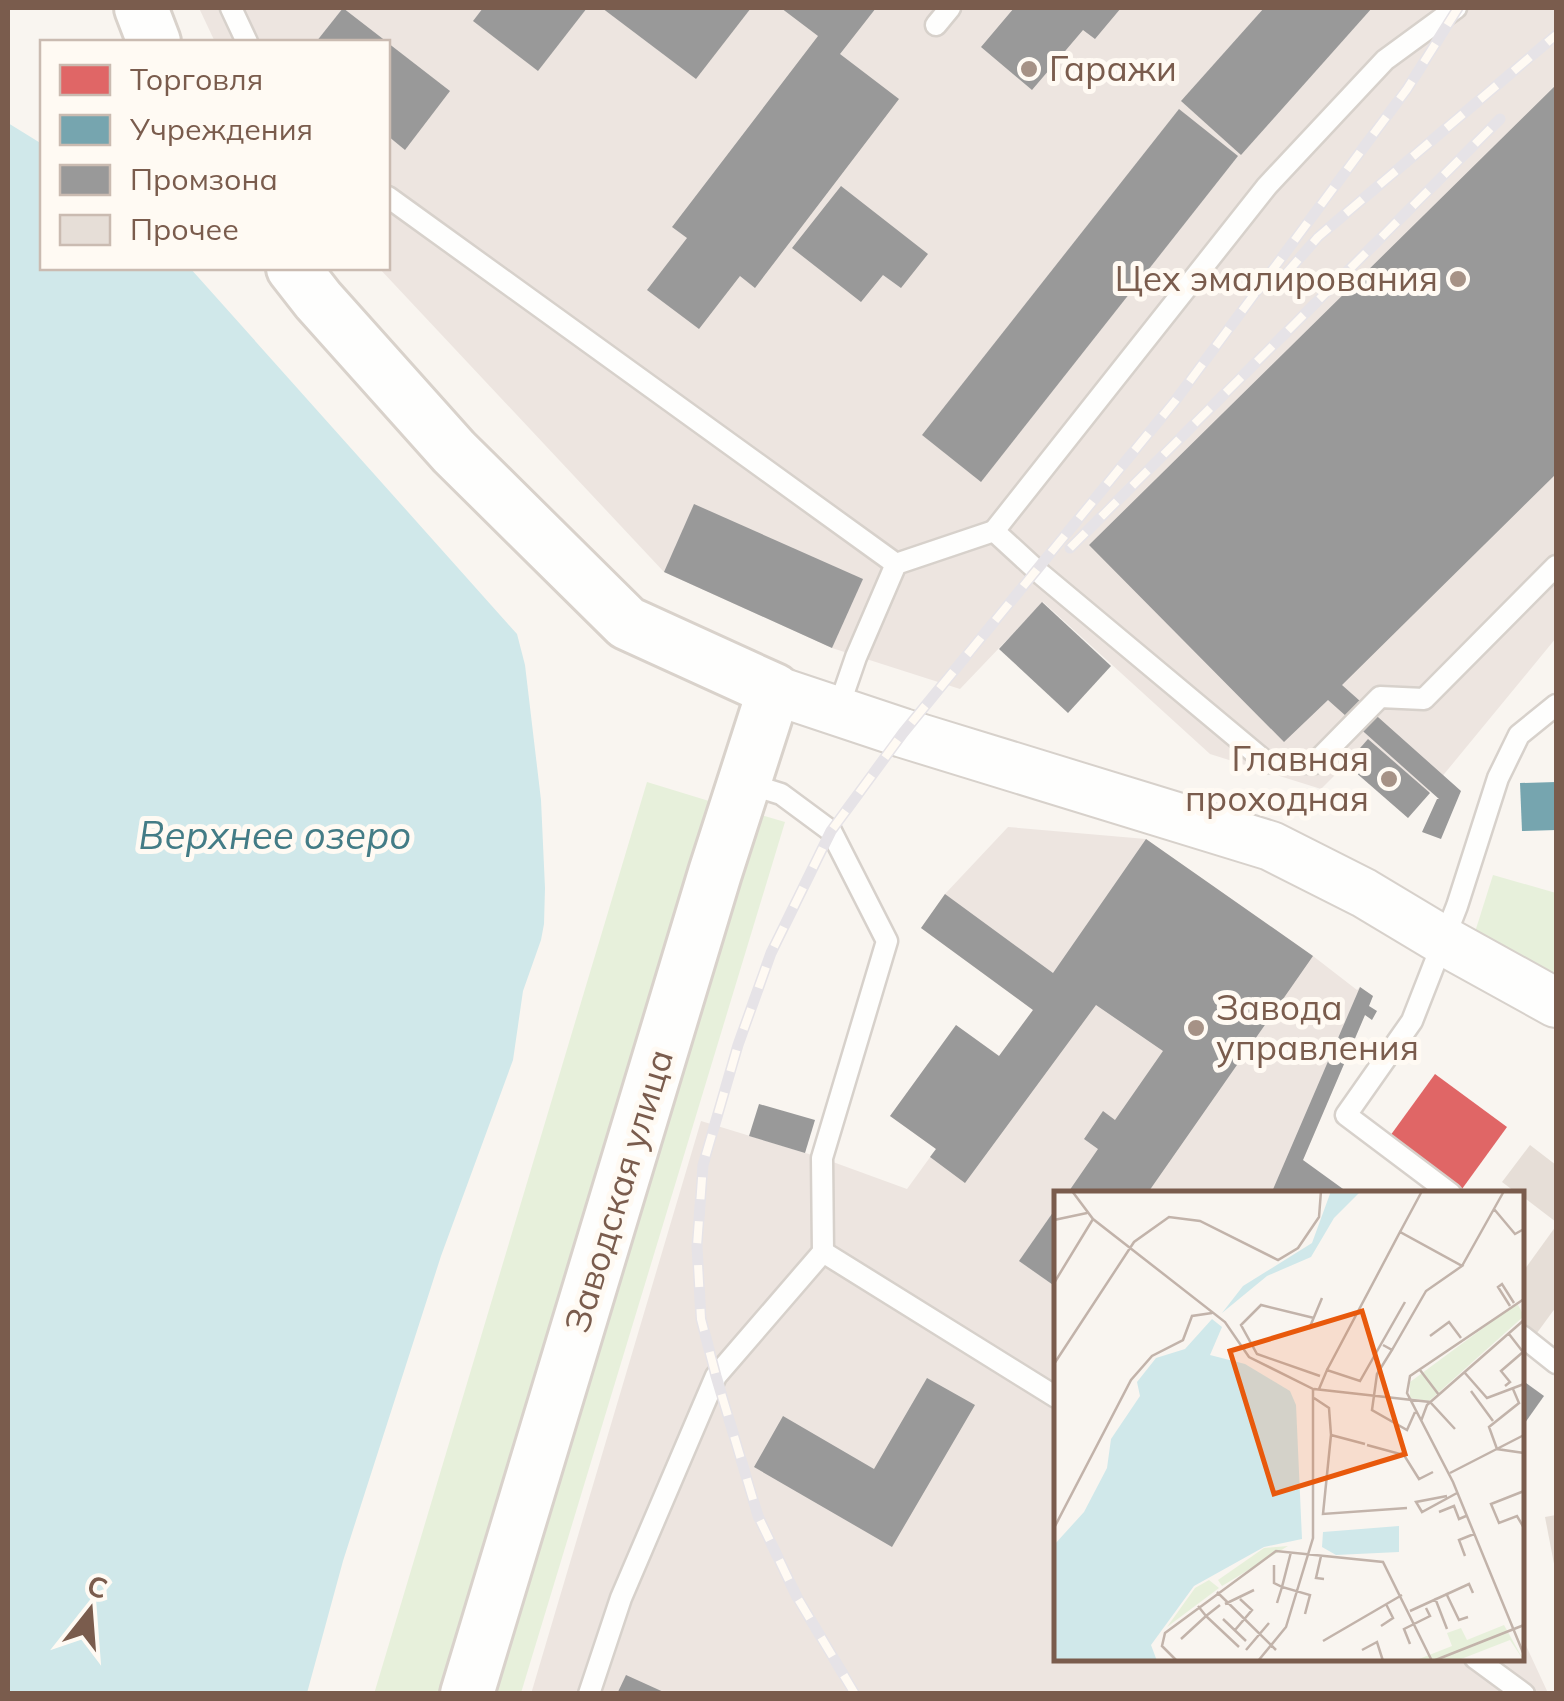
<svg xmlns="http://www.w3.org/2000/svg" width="1564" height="1701" font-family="Mulish,sans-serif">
<rect width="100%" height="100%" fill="#f9f5f0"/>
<!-- industrial -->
<g fill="#ede5e0">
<path d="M199,8h1357v630l-148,180 -62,-54 -25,25 -111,-35 -167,-152 -83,87 -128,-41 -168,-76 -285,-304h9v-226h-173z"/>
<path d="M1008,827l138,12 167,117 44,34 3,-3 13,9 -84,197 -233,1v464h466v-21l26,56 -1017,1 170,-573 121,37 85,31 29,-40 -46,-33 66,-91 43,31 34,-46 -112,-82 24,-34z"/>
</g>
<!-- green -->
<g fill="#e7f0db">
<path d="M647,782l62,19 -267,892 -68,1z"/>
<path d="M747,811l38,11 -264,871 -42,1z"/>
<path d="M1493,875l63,18v83l-81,-44z"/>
</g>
<!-- water -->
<path fill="#d0e8ea" d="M8,123l34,21v124h148l327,366 8,31 16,135 4,88 -1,36 -3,16 -18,51 -10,69 -72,196 -98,305 -36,132h-299z"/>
<!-- shops -->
<path fill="#e06666" d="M1435,1074l72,53 -45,62 -72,-53z"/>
<!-- public -->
<path fill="#76a5af" d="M1556,782v48l-34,1 -2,-48z"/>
<!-- industry -->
<g fill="#999">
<path d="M343,8l44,34h-71z"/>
<path d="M483,8h104l-49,63 -65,-50z"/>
<path d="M602,8h149l-55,71z"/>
<path d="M781,8h95l-36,46 59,45 -144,189 -15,-12 -41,53 -52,-39 40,-52 -15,-11 146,-191z"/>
<path d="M1014,8h107l-26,31 -12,-9 -51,60 -51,-43z"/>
<path d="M1264,8h108l-131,147 -60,-54z"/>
<path d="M388,43l62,48 -45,59 -17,-14z"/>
<path d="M1556,85v389l-214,211 119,106 -20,48 -19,-7 15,-33h2l-111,-99 -44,42 -195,-197z"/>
<path d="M1179,109l59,47 -257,326 -59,-47z"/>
<path d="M841,186l87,68 -27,34 -18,-13 -22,27 -69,-54z"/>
<path d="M694,504l169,75 -31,69 -168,-76z"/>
<path d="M1042,602l69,64 -43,47 -69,-64z"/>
<path d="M1368,739l62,54 -22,25 -62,-54z"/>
<path d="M1146,839l167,117 -166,238h-80l31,-45 -14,-10 19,-28 12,9 48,-69 -67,-46 -131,178 -35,-26 6,-8 -46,-33 66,-91 43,31 34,-46 -112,-82 24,-34 108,79z"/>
<path d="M1360,987l13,9 -4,10 8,5 -5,9 -7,-5 -62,145 47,34h-79z"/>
<path d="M759,1104l56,16 -10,33 -56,-17z"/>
<path d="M1056,1208v79l-37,-26z"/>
<path d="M927,1378l48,27 -83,142 -138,-80 29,-51 91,53z"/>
<path d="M1522,1380l22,16 -22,31z"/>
<path d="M626,1675l42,19h-51z"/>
</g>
<!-- building -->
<g fill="#e6ded7">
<path d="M1530,1145l26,20v57l-34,-26v-2h-4l-16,-12z"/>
<path d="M1556,1226v81l-22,30 -12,-10v-54z"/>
<path d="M1556,1515v53l-1,1 -10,-52z"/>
</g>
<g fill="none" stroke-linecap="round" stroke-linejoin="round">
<!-- service casing -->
<g stroke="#d7d1cb" stroke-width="25">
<g id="service">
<path d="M231,8l16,34"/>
<path d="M936,25l14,-17"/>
<path d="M388,197l508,367"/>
<path d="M994,531l273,-345 118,-126 71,-52"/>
<path d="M837,712l19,-55 40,-93 98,-33 48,44 224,187 49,1 65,-66 44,2 132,-133"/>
<path d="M1451,1194l-105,-79 66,-94 45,-115 41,-128 21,-43 37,-30"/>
<path d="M823,1252l233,145"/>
<path d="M1522,1336l34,27"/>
<path d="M1475,1658l49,36"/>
<path d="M589,1694l32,-96 95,-222 107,-124 -1,-94 65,-217 -56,-110 -50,-37 -35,-11"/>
</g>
</g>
<!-- tertiary casing -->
<g stroke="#d7d1cb" stroke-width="52">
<path id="tertiary" d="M774,690l129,43 368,113 93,47 80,48 112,62"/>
</g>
<!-- secondary casing -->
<g stroke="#d9d2cb" stroke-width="58">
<g id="secondary">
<path d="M141,8l13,34"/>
<path d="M293,268l25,32 136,152 173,171 147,67 -59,183 -248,821"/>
</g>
</g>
<!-- service -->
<use href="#service" stroke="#fefefd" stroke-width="20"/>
<!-- tertiary -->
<use href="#tertiary" stroke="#fefefd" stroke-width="48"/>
<!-- secondary -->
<use href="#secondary" stroke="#fefefd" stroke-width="52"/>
<!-- rail casing -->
<g stroke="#e6e3e7" stroke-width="11">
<g id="rail">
<path d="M1284,276l34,-39 238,-202"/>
<path d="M1070,548l430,-429"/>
<path d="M855,1694l-58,-97 -39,-81 -42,-140 -15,-57 -4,-73 6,-81 35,-120 33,-92 60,-122 72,-98 272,-332 232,-312 51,-81"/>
</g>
</g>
<!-- rail -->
<use href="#rail" stroke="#fffaf3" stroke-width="8" stroke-dasharray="22" stroke-linecap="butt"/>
</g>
<!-- markers -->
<g fill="#a69286" stroke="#fffaf3" stroke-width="4">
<circle cx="1029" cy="69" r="10"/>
<circle cx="1458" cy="279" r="10"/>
<circle cx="1389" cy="779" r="10"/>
<circle cx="1196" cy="1028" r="10"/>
</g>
<g text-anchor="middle" stroke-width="10" stroke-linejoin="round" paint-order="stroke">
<!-- poi labels -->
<g font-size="35" fill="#7a5c4d" stroke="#fffaf3" text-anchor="start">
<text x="1049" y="81">Гаражи</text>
<text x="1438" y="291" text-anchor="end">Цех эмалирования</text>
<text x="1369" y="771" text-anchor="end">Главная<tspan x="1369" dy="40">проходная</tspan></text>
<text x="1216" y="1020">Завода<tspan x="1216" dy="40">управления</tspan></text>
</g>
<!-- street labels -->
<g font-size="35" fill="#7a5c4d" stroke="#fffaf3">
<text transform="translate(619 1191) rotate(-73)" y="12">Заводская улица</text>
</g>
<!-- water labels -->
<g font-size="38" font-style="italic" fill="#437c86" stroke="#fffaf3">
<text x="275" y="849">Верхнее озеро</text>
</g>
</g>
<!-- overview -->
<g transform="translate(1054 1191)">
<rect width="470" height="470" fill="#f9f5f0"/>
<path d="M463,112l7,13 -95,85 -19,-3v-16zM234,355l-66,40 -4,-6 46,-32zM155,389l10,8 -52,39 28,-39zM450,434l20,36 -14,-21 -54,21h-42l38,-15 -5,-13 14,-5 6,12z" fill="#e7f0db"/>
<path d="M277,0h30l-27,27 -23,39 -44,19 -45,37 21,-27 69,-43zM158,128l10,8 -12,28 35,9 45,27 6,14 6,134 -38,8 -70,39 -43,59 6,16h-103v-116l30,-33 23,-44 4,-29 29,-43 -3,-14 19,-24 29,-9zM345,335v26l-63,3 -14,-8 1,-15z" fill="#d0e8ea"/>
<path fill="none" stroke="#c2b3aa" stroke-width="2.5" d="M18,0l21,28 132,103 24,35 64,32v149l-27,89 -28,34M440,18l21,25 9,-5M0,29l33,-7M346,41l22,-41M408,75l42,-75M0,92l39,-64M470,108l-114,77 -3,17 46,89 71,173M456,115l-12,-19 4,-3 12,19M260,127l-53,-13 -20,20 16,29 63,22M255,138l13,-31M376,145l19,-14 12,16M329,154l9,5 -15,24 -5,36 35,20 8,-18M0,173l80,-122 35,-25 31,4 78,39 20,-12 21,-31 2,-26M273,179l73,-138 62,34 -36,25 -34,59M366,179l19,25M411,182l22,25 37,-14M451,195l5,-4 -9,-11 22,-19 -14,-18M260,198l116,13 25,27M265,198l8,-19 33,11 45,-79M459,198l6,14 -30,24 8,22 27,4M417,200l22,30M260,207l15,10 2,27 -8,79 84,-6M367,230l6,-16 97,-85M277,244l34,9M313,254l37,10 15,24 14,-7M396,282l74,-38M470,300l-33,13 8,19 18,-7 7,12M393,305l-31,6 6,10 35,-19M385,321l15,-6 5,13 7,-3M0,337l77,-148 21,-24 31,-16 9,-24 20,-3M237,361l-9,35 28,8 -5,19M267,365l-5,22 8,1M411,365l-6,-16 15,-6M220,374v18l8,4 -5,16M163,401l59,58M392,402l13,27 9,-3M381,407l12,31M171,413l29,-14M144,415l8,10 14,-11M356,420l59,-27 4,9M169,428l23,22M327,435l12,-8 -7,-14M181,439l17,-20 -12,-11M127,448l25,-23 33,31M269,450l79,-46M356,453l-6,-15 26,-13 -4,-8M192,459l23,-27M308,459l15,-8 6,19M123,470l-15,-15 3,-13 111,-82 107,11 49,99M379,470l91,-36"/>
<path fill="#e8590c" fill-opacity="0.15" stroke="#e8590c" stroke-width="5" d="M308,120l43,143 -131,40 -44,-143z"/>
<rect width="470" height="470" fill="none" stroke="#7a5c4d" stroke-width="5"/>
</g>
<!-- border -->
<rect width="1564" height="1701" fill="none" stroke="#7a5c4d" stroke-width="20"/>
<!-- legend -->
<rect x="40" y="40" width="350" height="230" fill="#fffaf3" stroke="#cabbb1" stroke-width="2.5"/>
<rect x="60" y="65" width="50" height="30" fill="#e06666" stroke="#cabbb1" stroke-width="2.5"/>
<text x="130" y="90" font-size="30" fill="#7a5c4d">Торговля</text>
<rect x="60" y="115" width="50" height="30" fill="#76a5af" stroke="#cabbb1" stroke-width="2.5"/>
<text x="130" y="140" font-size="30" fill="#7a5c4d">Учреждения</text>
<rect x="60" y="165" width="50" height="30" fill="#999999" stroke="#cabbb1" stroke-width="2.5"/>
<text x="130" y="190" font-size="30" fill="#7a5c4d">Промзона</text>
<rect x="60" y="215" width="50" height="30" fill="#e6ded7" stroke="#cabbb1" stroke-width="2.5"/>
<text x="130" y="240" font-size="30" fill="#7a5c4d">Прочее</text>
<!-- north arrow -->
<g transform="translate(90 1611) rotate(17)" stroke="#fffaf3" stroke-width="8" paint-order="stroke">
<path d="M0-8L18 38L0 25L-18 38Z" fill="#7a5c4d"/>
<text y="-15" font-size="28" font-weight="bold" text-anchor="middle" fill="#7a5c4d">С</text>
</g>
</svg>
